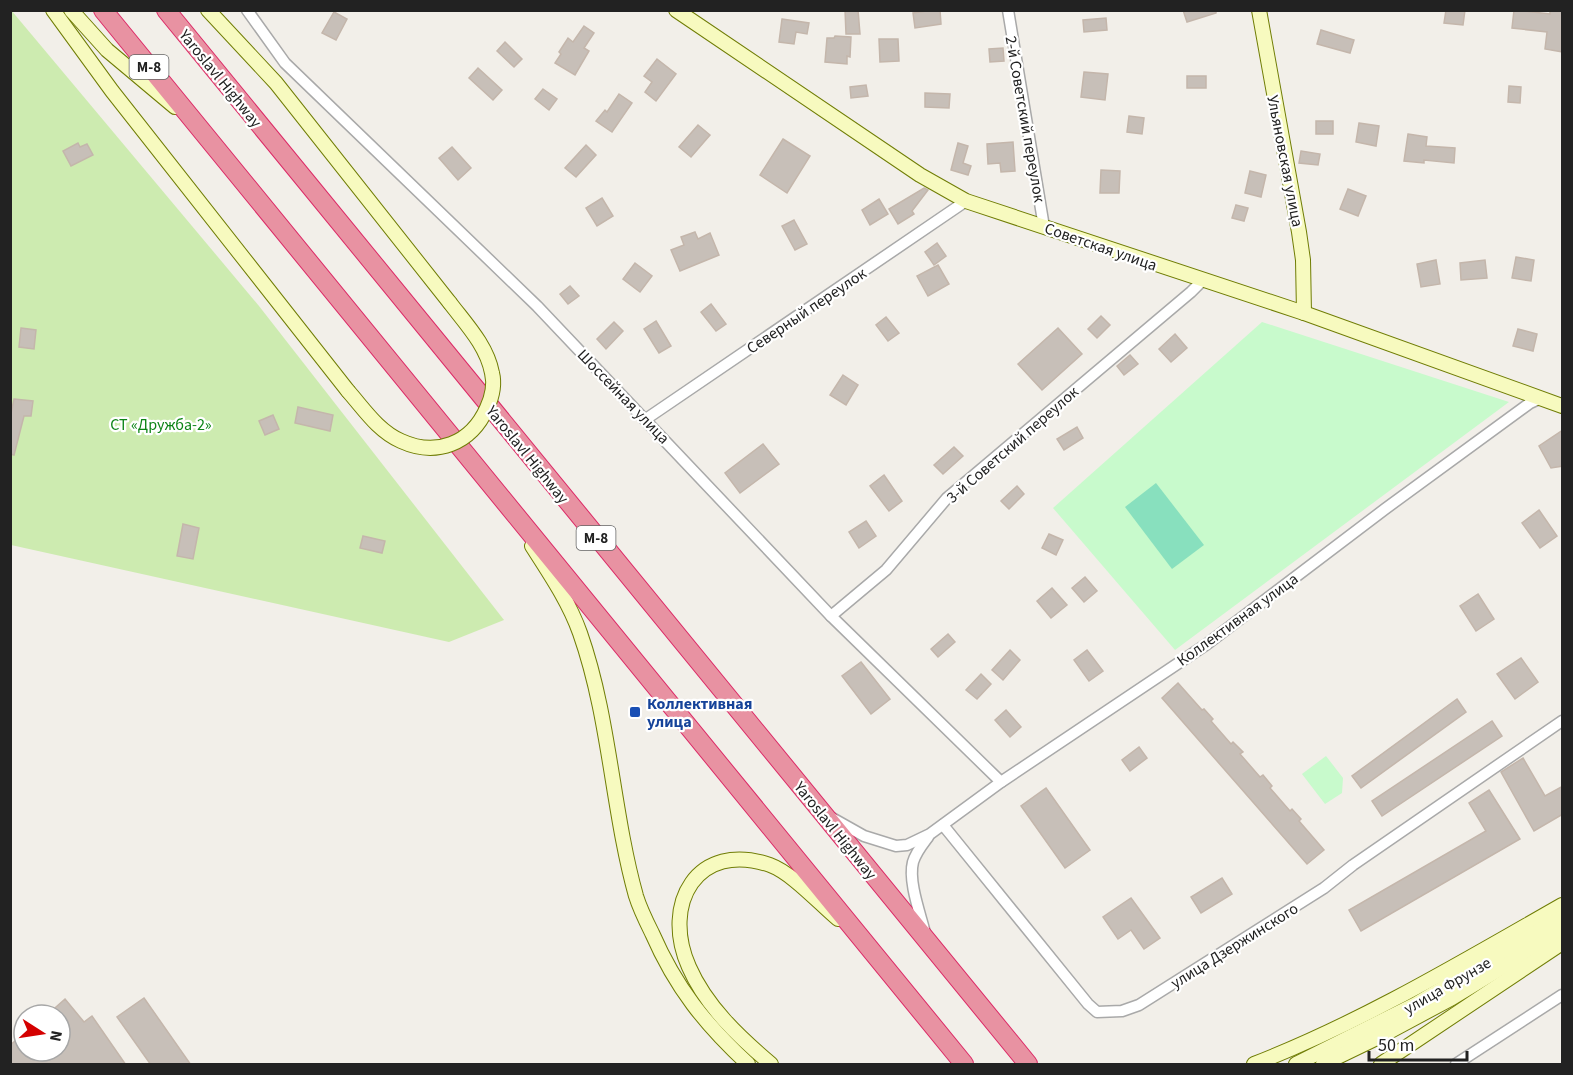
<svg xmlns="http://www.w3.org/2000/svg" width="1573" height="1075" font-family="'Source Sans 3',sans-serif">
<rect width="100%" height="100%" fill="#f2efe9"/>
<!-- grass -->
<path fill="#cdebb0" d="M11,10l248,296 245,314 -55,22 -438,-97z"/>
<!-- park -->
<g fill="#c8facc">
<path d="M1262,322l247,80 -334,248 -122,-142z"/>
<path d="M1326,756l17,22 -1,15 -17,11 -23,-30z"/>
</g>
<!-- pitch -->
<path fill="#88e0be" d="M1156,483l48,62 -32,24 -47,-62z"/>
<!-- building -->
<g fill="#c7bfb8" stroke="#c4b6ab" stroke-width="1.5">
<path d="M845,10h13l2,24h-14z"/>
<path d="M934,10h6l1,14 -26,4 -2,-15z"/>
<path d="M1183,10h33v3l-29,9z"/>
<path d="M1446,10h19l-2,15 -19,-2z"/>
<path d="M1514,10l36,4v-4h13v42l-18,-3 2,-17 -35,-4z"/>
<path d="M334,12l13,7 -11,21 -14,-7z"/>
<path d="M1106,18l1,12 -23,2 -1,-12z"/>
<path d="M782,19l27,4 -2,11 -11,-2 -2,12 -15,-2z"/>
<path d="M584,26l10,7 -10,15 5,3 -14,24 -20,-12 6,-9 -2,-2 9,-14 5,4z"/>
<path d="M1321,30l33,10 -4,13 -33,-9z"/>
<path d="M835,36l16,1 -1,20 -3,-1v8l-22,-2 2,-24h7z"/>
<path d="M879,39h19l1,22 -19,1z"/>
<path d="M505,42l17,17 -8,8 -17,-16z"/>
<path d="M1003,48l1,13 -14,1 -1,-13z"/>
<path d="M657,59l19,15 -20,27 -11,-9 7,-10 -8,-6z"/>
<path d="M478,68l24,22 -9,10 -24,-22z"/>
<path d="M1084,72l24,2 -3,26 -24,-3z"/>
<rect x="1187" y="76" width="19" height="12"/>
<path d="M866,85l2,11 -17,2 -1,-11z"/>
<path d="M1509,86l12,1 -1,16 -12,-1z"/>
<path d="M543,89l14,10 -8,11 -14,-11z"/>
<path d="M925,93l25,1 -1,14 -24,-1z"/>
<path d="M619,94l13,9 -20,29 -16,-11 9,-11 2,2z"/>
<path d="M1129,116l15,2 -2,16 -15,-2z"/>
<rect x="1316" y="121" width="17" height="13"/>
<path d="M1359,123l20,3 -3,20 -20,-4z"/>
<path d="M698,125l12,10 -19,22 -12,-10z"/>
<path d="M1408,134l19,3 -1,9 29,2 -1,15 -30,-3v3l-20,-2z"/>
<path d="M783,139l27,17 -23,37 -27,-18z"/>
<path d="M1013,142l2,29 -14,1 -1,-9 -12,1 -1,-20z"/>
<path d="M78,143l2,4 7,-3 6,11 -22,11 -8,-15z"/>
<path d="M958,143l10,3 -5,17 8,3 -3,9 -17,-5z"/>
<path d="M586,145l10,10 -20,22 -11,-9z"/>
<path d="M452,147l19,21 -13,12 -19,-22z"/>
<path d="M1301,151l19,3 -2,11 -19,-2z"/>
<path d="M1101,170l19,1 -1,22h-19z"/>
<path d="M1250,171l16,4 -5,22 -16,-4z"/>
<path d="M924,188l4,2 -16,21 2,3 -16,10 -9,-15z"/>
<path d="M1348,189l18,7 -8,20 -18,-7z"/>
<path d="M602,198l11,18 -16,10 -11,-18z"/>
<path d="M879,199l9,15 -18,11 -8,-15z"/>
<path d="M1236,205l12,3 -4,13 -12,-3z"/>
<path d="M794,220l13,24 -12,6 -13,-24z"/>
<path d="M695,232l3,7 12,-6 9,22 -39,16 -9,-21 13,-5 -3,-8z"/>
<path d="M937,243l9,13 -12,9 -9,-13z"/>
<path d="M1516,257l18,3 -3,21 -19,-3z"/>
<path d="M1436,260l4,24 -19,3 -4,-23z"/>
<path d="M1485,260l2,18 -26,2 -1,-17z"/>
<path d="M635,263l17,13 -12,16 -17,-13z"/>
<path d="M938,265l11,19 -21,12 -11,-20z"/>
<path d="M570,286l9,10 -11,8 -8,-10z"/>
<path d="M711,304l15,20 -10,7 -15,-19z"/>
<path d="M1101,316l9,9 -13,13 -9,-9z"/>
<path d="M886,317l13,16 -11,8 -12,-16z"/>
<path d="M656,321l15,25 -12,7 -15,-24z"/>
<path d="M614,322l9,9 -17,18 -9,-10z"/>
<path d="M21,328l15,2 -2,19 -15,-2z"/>
<path d="M1058,328l24,26 -40,36 -24,-26z"/>
<path d="M1518,329l19,5 -4,17 -20,-5z"/>
<path d="M1175,334l12,14 -16,14 -12,-13z"/>
<path d="M1130,355l8,9 -14,11 -7,-9z"/>
<path d="M843,375l15,10 -12,20 -16,-10z"/>
<path d="M14,399l19,2 -2,15h-7l-10,39 -4,-1v-36z"/>
<path d="M298,407l35,8 -3,16 -35,-8z"/>
<path d="M273,415l6,14 -14,6 -6,-14z"/>
<path d="M1077,427l6,11 -19,12 -7,-11z"/>
<path d="M1563,430v36l-12,2 -12,-22z"/>
<path d="M763,444l16,20 -39,29 -15,-20z"/>
<path d="M954,447l9,9 -20,18 -9,-9z"/>
<path d="M884,475l18,26 -13,10 -19,-25z"/>
<path d="M1017,486l7,8 -15,15 -8,-8z"/>
<path d="M1539,510l18,26 -17,12 -18,-25z"/>
<path d="M866,521l10,15 -17,12 -10,-16z"/>
<path d="M183,524l16,4 -6,31 -16,-3z"/>
<path d="M1049,534l14,6 -7,15 -14,-7z"/>
<path d="M363,536l22,5 -3,12 -22,-5z"/>
<path d="M1085,577l12,14 -13,11 -12,-14z"/>
<path d="M1052,588l15,17 -16,13 -14,-17z"/>
<path d="M1478,594l16,25 -18,12 -16,-25z"/>
<path d="M948,634l7,8 -17,15 -7,-8z"/>
<path d="M1010,650l10,10 -17,20 -11,-10z"/>
<path d="M1087,650l16,21 -14,10 -15,-21z"/>
<path d="M1521,658l17,24 -23,17 -18,-25z"/>
<path d="M861,662l29,37 -19,15 -29,-38z"/>
<path d="M981,674l10,10 -14,15 -11,-9z"/>
<path d="M1178,683l24,27 2,-1 9,10 -2,2 20,23 2,-2 10,10 -3,2 20,23 3,-2 9,11 -2,2 20,23 2,-2 9,10 -2,2 25,29 -17,14 -145,-166z"/>
<path d="M1457,699l9,13 -105,76 -9,-12z"/>
<path d="M1006,710l15,17 -11,10 -15,-17z"/>
<path d="M1492,721l10,15 -120,80 -10,-15z"/>
<path d="M1139,747l8,11 -17,13 -8,-11z"/>
<path d="M1523,758l22,38 18,-10v28l-29,17 -33,-59z"/>
<path d="M1046,788l44,62 -25,18 -44,-62z"/>
<path d="M1489,790l31,49 -159,92 -12,-21 137,-79 -17,-28z"/>
<path d="M1222,878l10,16 -31,19 -10,-16z"/>
<path d="M1131,898l29,40 -16,11 -13,-19 -13,9 -15,-22z"/>
<path d="M144,998l47,67h-40l-34,-48z"/>
<path d="M65,999l19,23 8,-6 34,49h-116v-20l14,-11v17h36v-36h-13z"/>
</g>
<g fill="none" stroke-linecap="round" stroke-linejoin="round">
<!-- street casing -->
<g stroke="#a9a9a9" stroke-width="13">
<g id="street">
<path d="M247,10l38,53 252,243 294,310 170,166"/>
<path d="M1008,10l36,217"/>
<path d="M646,419l320,-218"/>
<path d="M831,616l55,-46 61,-72 244,-206 12,-12"/>
<path d="M832,818l32,18 32,10 11,-1 23,-11 71,-52 206,-138 178,-135 145,-106 11,-5"/>
<path d="M943,825l145,179 9,8 25,-1 17,-6 185,-117 29,-23 209,-144"/>
<path d="M925,933c-5,-20 -17,-52 -12,-71 3,-10 9,-17 15,-25"/>
<path d="M1456,1064l106,-69"/>
</g>
</g>
<!-- secondary casing -->
<g stroke="#707d05" stroke-width="16">
<g id="secondary">
<path d="M53,10l59,81 236,300"/>
<path d="M71,10l36,40 68,57"/>
<path d="M208,10l68,73 174,220"/>
<path d="M676,10l244,165 46,26 338,112 258,93"/>
<path d="M1259,10l40,222 4,28 1,53"/>
<path d="M532,546c18,28 37,56 48,87 30,85 32,177 56,263 4,13 10,25 16,37 24,55 53,91 96,131"/>
<path d="M771,1064c-32,-27 -65,-58 -82,-97 -28,-63 8,-127 81,-102 22,8 49,38 68,54"/>
<path d="M1254,1064c108,-42 208,-102 308,-159"/>
<path d="M1296,1064l120,-60 146,-87"/>
<path d="M1323,1064l60,-29 69,-37 110,-67"/>
<path d="M1381,1064l181,-121"/>
</g>
</g>
<!-- highway casing -->
<g stroke="#dc2a67" stroke-width="20">
<g id="highway">
<path d="M103,10l861,1054"/>
<path d="M166,10l862,1054"/>
</g>
</g>
<!-- street -->
<use href="#street" stroke="#fff" stroke-width="10"/>
<!-- secondary -->
<use href="#secondary" stroke="#f7fabf" stroke-width="14"/>
<!-- highway -->
<use href="#highway" stroke="#e892a2" stroke-width="18"/>
<!-- secondary-bridge casing -->
<g stroke="#707d05" stroke-width="16" stroke-linecap="butt">
<path id="secondary-bridge" d="M348,391c16,18 30,40 53,50 35,16 70,3 86,-33 5,-11 8,-23 5,-35 -5,-27 -26,-49 -42,-70"/>
</g>
<!-- secondary-bridge -->
<use href="#secondary-bridge" stroke="#f7fabf" stroke-width="14"/>
</g>
<!-- markers -->
<rect fill="#1a4fb4" stroke="#fff" stroke-width="2" x="629" y="706" width="12" height="12" rx="3"/>
<g text-anchor="middle" stroke-width="4.5" stroke-linejoin="round" paint-order="stroke">
<!-- shield labels -->
<g fill="#fff" stroke="#646464" stroke-width="1.5">
<rect x="129.5" y="55" width="39" height="24" rx="4.5"/>
<rect x="576.5" y="526" width="39" height="24" rx="4.5"/>
</g>
<g font-size="15" font-weight="bold" fill="#222">
<text x="149" y="72">М-8</text>
<text x="596" y="543">М-8</text>
</g>
<!-- street labels -->
<g font-size="16" fill="#222" stroke="#fff">
<text transform="translate(221 78) rotate(51)" y="6">Yaroslavl Highway</text>
<text transform="translate(1026 119) rotate(80)" y="6">2-й Советский переулок</text>
<text transform="translate(1286 161) rotate(79)" y="6">Ульяновская улица</text>
<text transform="translate(1101 246) rotate(19)" y="6">Советская улица</text>
<text transform="translate(806 310) rotate(-34)" y="6">Северный переулок</text>
<text transform="translate(624 396) rotate(46)" y="6">Шоссейная улица</text>
<text transform="translate(1012 444) rotate(-41)" y="6">3-й Советский переулок</text>
<text transform="translate(528 454) rotate(51)" y="6">Yaroslavl Highway</text>
<text transform="translate(1237 619) rotate(-36)" y="6">Коллективная улица</text>
<text transform="translate(836 830) rotate(51)" y="6">Yaroslavl Highway</text>
<text transform="translate(1234 945) rotate(-32)" y="6">улица Дзержинского</text>
<text transform="translate(1447 985) rotate(-30)" y="6">улица Фрунзе</text>
</g>
<!-- park labels -->
<g font-size="16" fill="#0c8416" stroke="#fff">
<text x="161" y="430">СТ «Дружба-2»</text>
</g>
<!-- transit labels -->
<g font-size="16" font-weight="bold" fill="#164399" stroke="#fff" text-anchor="start">
<text x="647" y="709">Коллективная<tspan x="647" dy="18">улица</tspan></text>
</g>
</g>
<!-- border -->
<rect width="1573" height="1075" fill="none" stroke="#222222" stroke-width="24"/>
<!-- north arrow -->
<g transform="translate(42 1033) rotate(102)"><circle r="28" fill="#ffffff" stroke="#a7a7a7" stroke-width="1.5"/>
<path d="M0-4.5L10 22L0 15L-10 22Z" fill="#d40000"/>
<text y="-9" font-size="16" font-weight="bold" text-anchor="middle" fill="#222222">N</text>
</g>
<!-- scale -->
<path d="M1369 1051v9h98v-9" fill="none" stroke="#222222" stroke-width="3"/>
<text x="1378" y="1051" font-size="18" fill="#222222" stroke="#ffffff" stroke-width="4.5" paint-order="stroke">50 m</text>
</svg>
